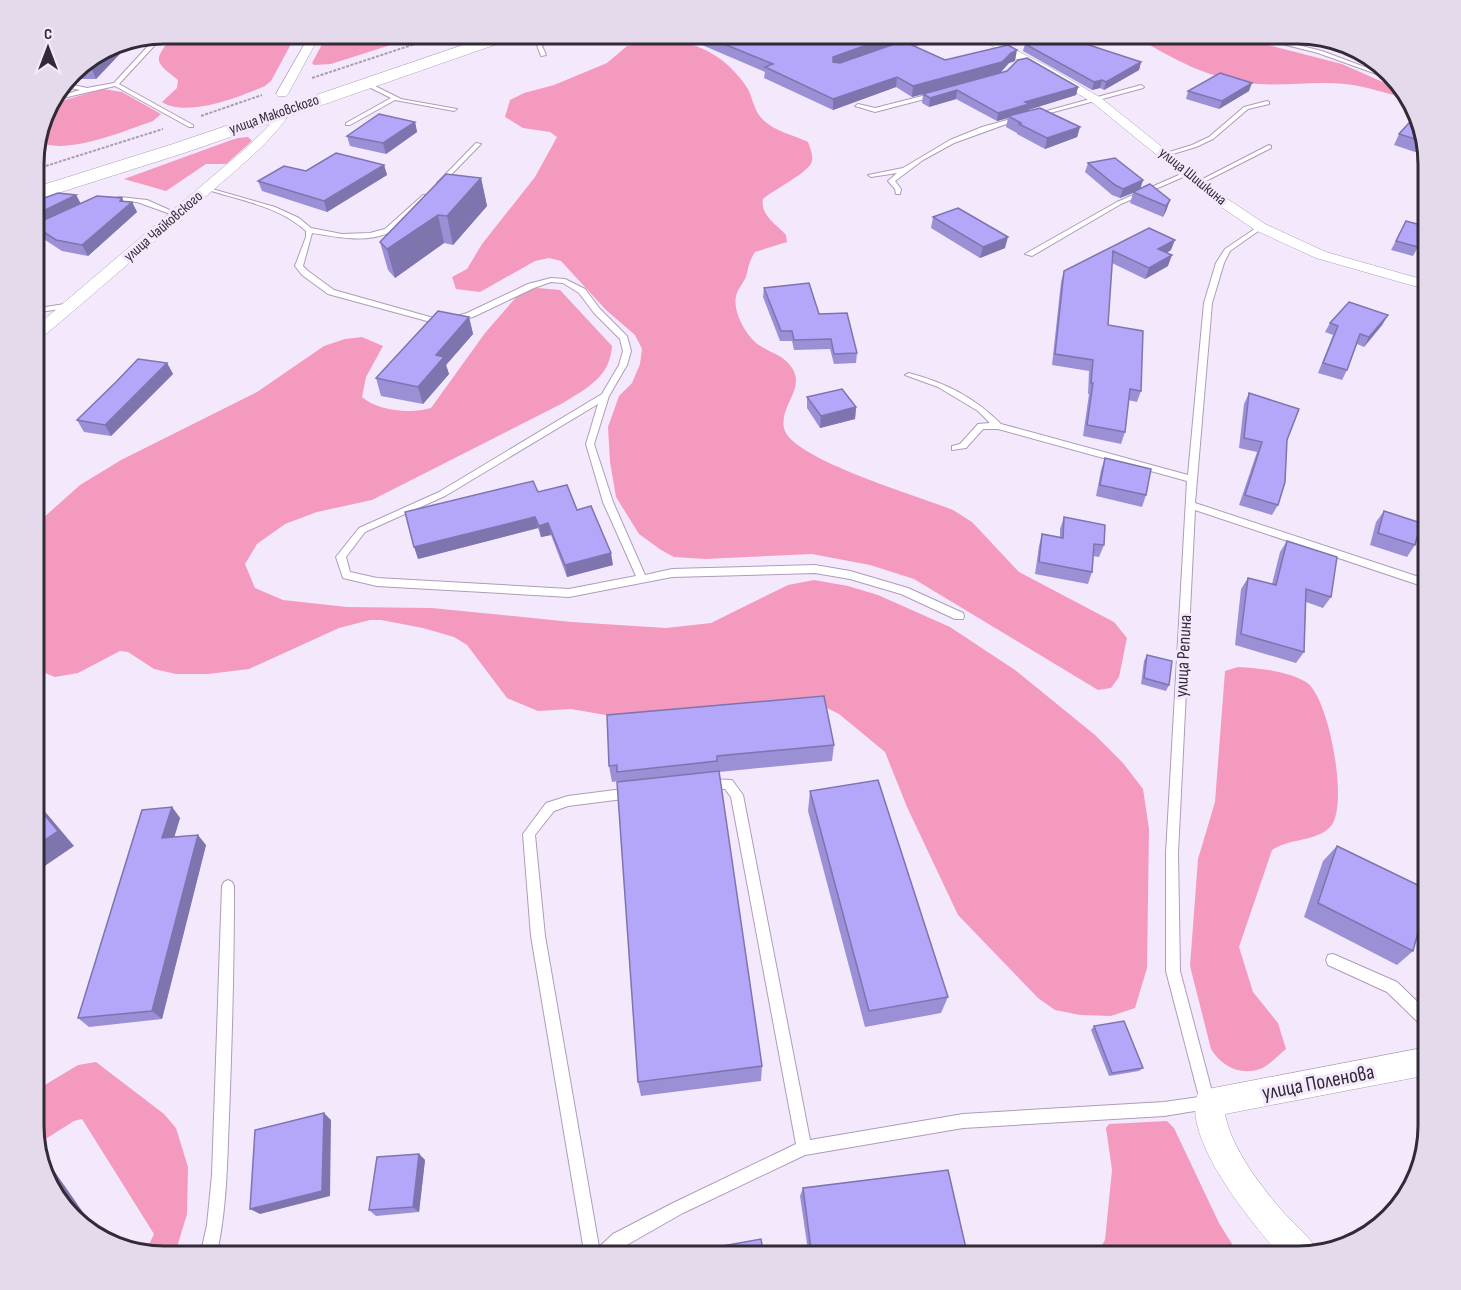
<svg xmlns="http://www.w3.org/2000/svg" width="1461" height="1290" font-family="'Sofia Sans Condensed',sans-serif">
<rect width="100%" height="100%" fill="#f4e9fc"/>
<!-- forest -->
<g fill="#f59abf">
<path d="M174,33h43l36,5 22,-5h22l-26,48 -6,5c-25,11 -78,32 -103,16l15,-14 1,-8c-28,-21 -22,-20 -4,-47z"/>
<path d="M328,33h100l-97,31 -17,1 -2,-2z"/>
<path d="M1131,33l98,2 113,29 61,27 5,8c-20,-5 -42,-13 -63,-15 -29,-3 -58,2 -87,0 -48,-4 -89,-26 -127,-51z"/>
<path d="M663,39c37,3 65,19 85,50 4,8 6,19 11,26 11,16 33,19 49,27 2,5 5,13 4,19 -2,11 -39,29 -49,38 -3,16 13,25 23,36l1,7 -32,10c-5,8 -6,12 -8,21 -1,7 -8,14 -10,20 -6,15 7,39 18,49 10,9 26,12 34,22 20,23 -10,40 -5,64 6,31 138,69 169,82l19,12 47,50 95,50 13,16 -8,39 -8,11 -13,2 -184,-111 -44,-14 -58,-11 -107,5 -31,-2 -13,-7 -22,-16 -23,-37 -6,-35 -2,-35 11,-31 13,-13 8,-19 2,-15 -7,-14 -29,-25 -45,-49 -12,-3 -14,3 -55,31 -24,-3 -4,-12 15,-8 15,-25 53,-67 22,-40 -7,-5 -27,-4 -18,-11 5,-17 14,-7 30,-8 53,-22 20,-17z"/>
<path d="M103,89l19,3 39,22 -8,7c-26,9 -92,37 -116,19l10,-35z"/>
<path d="M248,137l4,4 -26,23h-20l-40,27 -42,-12 113,-41z"/>
<path d="M538,288l22,2 52,56c-2,31 -25,42 -49,57l-191,97 -55,12 -32,12 -28,20 -12,20 10,24 28,12 64,7 85,1 140,14 94,6 45,-5 77,-38 26,-5 34,6 30,9 72,32 65,43 80,65 28,28 20,26 6,40 -2,139 -12,40 -24,8 -31,-1 -25,-5 -17,-12 -80,-83 -51,-108 -22,-55 -46,-38 -12,-6 -204,10 -52,-9 -33,2 -31,-13 -40,-53 -13,-8 -31,-9 -42,-8h-11l-31,8 -90,41 -41,5h-32l-22,-5 -26,-17 -8,-1 -42,22 -23,4 -20,-8 -2,-4v-138l47,-42 41,-25 136,-68 67,-46 21,-7 17,-2 21,9 -17,31 -4,20c16,14 48,17 69,11l54,-75 33,-38 9,-5z"/>
<path d="M1238,667c21,1 50,4 68,15 23,14 43,123 25,144 -14,16 -42,12 -59,24l-33,97 14,45 25,31 8,26c-8,6 -17,17 -26,20 -20,7 -39,-3 -49,-20l-21,-83 8,-107 17,-57 10,-131z"/>
<path d="M96,1062l68,52 12,14 12,39 -1,47 -13,43 -29,-4 9,-19 -72,-115 -8,2 -38,24 -3,-11v-42l45,-27z"/>
<path d="M1167,1121l7,7 45,95 21,34h-145l10,-17 7,-70 -6,-42 3,-4z"/>
</g>
<g fill="none" stroke-linecap="round" stroke-linejoin="round">
<!-- service casing -->
<g stroke="#ae9cba" stroke-width="2">
<g id="service">
<path d="M166,33l-47,51 74,41v2h-4l-74,-41 -65,15 3,-3 27,-8 -19,-4 3,-3 23,5 27,-5 45,-49z"/>
<path d="M562,33h7l-25,11 -2,2 4,9 -5,1 -4,-11 3,-3z"/>
<path d="M948,33h9l-55,16 -5,-1z"/>
<path d="M1239,33h9l74,18 72,27 2,3 -78,-28z"/>
<path d="M365,81l36,18 56,10 -3,2 -59,-11 -45,25h-4v-2l45,-25 -28,-14v-2z"/>
<path d="M1141,85l3,2 -1,1 -108,29 -3,-2z"/>
<path d="M934,93l3,2 -1,1 -61,16 -20,-6 3,-2 17,4z"/>
<path d="M1267,101l2,1v2l-21,5 -35,30 -17,8 -30,9 -3,-2 29,-9 17,-8 35,-30z"/>
<path d="M1018,117l5,1 -69,25 -31,17 -28,21 6,8 -1,5h-4l-1,-5 -7,-8 9,-8 -26,4 -3,-2 35,-7 47,-28 32,-13z"/>
<path d="M476,143l5,1 -40,41h-4v-2z"/>
<path d="M1269,145l2,1v2l-71,36 -5,-1z"/>
<path d="M1188,171l3,2 -1,1 -69,30 -89,52 -7,-2 92,-52z"/>
<path d="M205,187l70,20 24,11 12,10 31,6 28,-1 15,-4 38,-34h4v2c-9,9 -29,31 -39,36 -23,10 -52,4 -76,0l-9,33 5,5 26,19 96,27 17,2 20,-6 61,-29 23,-6 14,1 20,10 15,20 27,27 4,15 -4,14 -18,31 -15,48 19,58 32,73 27,-6 143,-4 35,6 58,17 55,25 1,3 -1,3h-8l-54,-25 -51,-15 -35,-6 -143,4 -103,20 -192,-11 -34,-8 -7,-21 23,-29 80,-36 163,-98 17,-29 4,-14 -3,-12 -26,-26 -15,-20 -16,-10 -12,-1 -17,6 -61,29 -26,6 -20,-2 -99,-27 -26,-19 -7,-9 11,-29v-6c-27,-25 -67,-31 -101,-42zM598,404l-12,40 17,58 33,74 -67,13 -192,-11 -27,-6 -4,-15 19,-25 80,-36z"/>
<path d="M120,197l27,3 34,15 -5,1 -39,-14h-27l-3,-2z"/>
<path d="M1259,226l5,1 -34,24 -6,12 -12,40 -17,200 233,77v8l-233,-78 -17,343 2,118 35,132 -2,5 -49,8 -201,12 -158,27 -122,58 -58,33 -13,11h-27l-54,-321 -8,-102 23,-31 22,-7 63,-8 4,1 2,4 -2,4 -4,1 -63,8 -14,5 -19,24 10,101 54,311 14,-13 60,-31 123,-59 -65,-347 -6,-8 -20,-1 -2,-4 2,-4 4,-1 23,1 11,15 67,345 153,-26 201,-12 35,-5 -33,-126v-118l21,-372 -189,-52h-15l-17,19 -14,2v-4l8,-2 18,-20 12,-1 -12,-12 -40,-24 -33,-12 4,-2c37,10 65,24 92,51l187,51 16,-172 12,-40 9,-14z"/>
<path d="M71,303h3v4l-41,6v-4z"/>
<path d="M228,880l4,2 2,4c0,77 -2,153 -5,230 -2,47 -2,94 -13,141h-16l7,-32 5,-50 10,-289 2,-4z"/>
<path d="M1333,954l64,28 31,30v17l-5,-2 -36,-35 -59,-27 -2,-5 2,-5z"/>
</g>
</g>
<!-- minor casing -->
<g stroke="#ae9cba" stroke-width="1">
<g id="minor">
<path d="M311,33h10l-33,61 -2,2h-8l-2,-2z"/>
<path d="M969,33h13l67,34 52,31 125,100 39,26 61,28 102,29v9l-112,-32 -61,-28 -38,-26 -124,-101 -34,-21z"/>
<path d="M286,106l6,4c-21,33 -51,55 -80,81 -57,50 -115,100 -173,149l-6,2v-13l213,-181 20,-19 16,-21z"/>
<path d="M1428,1047v28l-203,39c6,34 37,74 60,100 11,12 26,23 33,39l-36,4c-29,-32 -102,-120 -84,-164l10,-4z"/>
</g>
</g>
<!-- trunk casing -->
<g stroke="#ae9cba" stroke-width="1">
<path id="trunk" d="M498,33h24l-2,3 -333,116 -154,49v-13l140,-44z"/>
</g>
<!-- path -->
<g stroke="#a89eae" stroke-width="2" stroke-dasharray="3 1.5" stroke-linecap="butt">
<path d="M312,78l115,-38"/>
<path d="M201,116l61,-21"/>
<path d="M33,170l130,-41"/>
</g>
<!-- service -->
<use href="#service" fill="#fff" fill-rule="evenodd"/>
<!-- minor -->
<use href="#minor" fill="#fff" fill-rule="evenodd"/>
<!-- trunk -->
<use href="#trunk" fill="#fff" fill-rule="evenodd"/>
</g>
<!-- wall -->
<g fill="#9b8fd6">
<path d="M674,33h220l-3,12 54,15 70,1 -6,2 -9,10 78,14 -2,8 -48,15v1l52,16 -3,10 -32,12 -28,-15v-1l-11,-6 2,-9 -11,3 -41,-22 -27,8 -7,-4 1,-9 23,-6 -34,9 -16,-10 -63,23 -69,-32 1,-6z"/>
<path d="M134,39l-38,40h-29l10,-13 37,-23z"/>
<path d="M1078,43l63,19 -2,8 -35,20 -4,-2 -8,2 -69,-39 2,-7z"/>
<path d="M1188,91h61l-30,18 -33,-10z"/>
<path d="M1418,113l6,32 -9,7 -21,-7 5,-11z"/>
<path d="M415,122l2,10 -31,22 -36,-8 -3,-10z"/>
<path d="M1088,163l52,26 30,11 -4,11 -3,6 -33,-14 3,-10 -13,5 -8,-3 -27,-23z"/>
<path d="M384,165l3,10 -60,37 -65,-21 -4,-10z"/>
<path d="M481,178l6,28 -34,39 -9,-2 -49,35 -7,-8 -8,-28z"/>
<path d="M76,195l5,9 41,-6 1,3 9,1 5,10 -49,44 -26,-5 -23,-15 -4,-7 -2,1v-28z"/>
<path d="M933,217l72,31 -25,10 -49,-30z"/>
<path d="M1406,221l12,26 -5,9 -22,-6z"/>
<path d="M1149,228l22,22 -4,3 1,13 -23,13 -33,-16 -4,62 33,66 -4,11 -9,-2 -3,32 -4,12 -38,-8 6,-42h-1l1,-23 -37,-6 9,-83 3,-11z"/>
<path d="M764,288l55,26 38,39 -1,10 -22,1 -4,-15 -36,1 -2,-9h-12l-17,-44z"/>
<path d="M1388,315l-6,10 -18,22 -7,-3 -10,26 -5,10 -24,-7 15,-38 -8,-3 5,-9z"/>
<path d="M469,317l4,17 -27,31 3,9 -26,30 -42,-8 -5,-18z"/>
<path d="M167,363l6,11 -62,62 -27,-4 -7,-12z"/>
<path d="M1249,393l38,47 -9,65 -6,10 -33,-10 18,-53 -18,-4 5,-44z"/>
<path d="M807,397l49,10 -1,12 -35,9 -13,-20z"/>
<path d="M1105,458l41,37 -4,12 -46,-11 5,-26z"/>
<path d="M538,492l39,18 36,55 -46,12 -16,-42 -10,2 -3,-9 -120,31z"/>
<path d="M1384,511l31,34 -8,12 -37,-12 6,-23z"/>
<path d="M1064,517l40,28 -5,12 -6,-1 -1,16 -4,12 -53,-10 4,-28 3,-12 18,3v-8z"/>
<path d="M1287,541l44,56 -8,11 -17,-6 -2,50 -8,11 -61,-18 6,-56 7,-11 24,6 8,-32z"/>
<path d="M1147,655l22,30 -3,6 -25,-7 3,-23z"/>
<path d="M834,745l-2,16 -113,11 43,294 -1,15 -120,15 -3,-14 -19,-301 -7,1 -3,-16z"/>
<path d="M810,791l138,206 -7,16 -76,14 -57,-216z"/>
<path d="M172,807l8,11 -6,19 32,8 -44,174 -73,8 -11,-9z"/>
<path d="M1337,846l76,105 -16,14 -93,-48 19,-56z"/>
<path d="M1094,1026l49,42 -4,3 -30,5 -18,-46z"/>
<path d="M419,1154l6,6 -6,52 -43,4 -7,-6z"/>
<path d="M803,1188l165,69h-159l-9,-61z"/>
</g>
<!-- shaded-wall -->
<g fill="#7e74ae">
<path d="M884,33h10l-3,13 -59,22 1,-11z"/>
<path d="M134,39l-38,40 -5,-12 24,-24z"/>
<path d="M1017,50l-2,11 -6,2 -9,10 -88,24 1,-11z"/>
<path d="M1141,62l-2,8 -35,20 2,-8z"/>
<path d="M897,77l-1,10 -63,23v-11z"/>
<path d="M1102,80l-2,8 -8,2 2,-8z"/>
<path d="M1252,83l-3,8 -30,18 3,-8z"/>
<path d="M1078,87l-2,8 -48,15 -1,3 -19,3v2l-11,3 1,-8 27,-11z"/>
<path d="M957,90l-1,9 -27,8 1,-9z"/>
<path d="M415,122l2,10 -31,22 -3,-11z"/>
<path d="M1080,127l-3,10 -32,12 2,-11z"/>
<path d="M1423,139l1,6 -9,7 6,-11z"/>
<path d="M384,165l3,10 -60,37 -3,-11z"/>
<path d="M481,178l6,28 -34,39 -6,-29z"/>
<path d="M1143,180l-3,10 -20,8 3,-9z"/>
<path d="M76,195l6,11 -49,19v-9z"/>
<path d="M122,198l4,9 6,-5 5,10 -49,44 -6,-11z"/>
<path d="M1170,200l-4,11 -3,6 3,-11z"/>
<path d="M438,215l6,28 -49,35 -8,-29z"/>
<path d="M1008,237l-3,11 -25,10 3,-11z"/>
<path d="M1175,240l-4,10 -17,9 4,-10z"/>
<path d="M1172,255l-4,11 -23,13 4,-11z"/>
<path d="M1388,315l-6,10 -18,22 5,-10z"/>
<path d="M469,317l4,17 -27,31 3,9 -26,30 -5,-17 18,-32z"/>
<path d="M167,363l6,11 -62,62 -6,-11z"/>
<path d="M856,407l-1,12 -35,9 1,-12z"/>
<path d="M535,517l3,11 -120,31 -4,-12z"/>
<path d="M548,523l3,12 -10,2 -2,-11z"/>
<path d="M611,553l2,12 -46,12 -2,-12z"/>
<path d="M33,801l14,13 27,32 -41,28z"/>
<path d="M172,807l8,11 -9,30 -9,-10z"/>
<path d="M198,835l8,10 -44,174 -10,-8z"/>
<path d="M324,1113l7,7 -1,76 -70,18 -10,-5z"/>
<path d="M419,1154l6,6 -6,52 -6,-5z"/>
<path d="M39,1160l11,5 51,73 -17,-11 -44,-65z"/>
</g>
<!-- building -->
<g fill="#b4a6f9" stroke="#7e74ae" stroke-width="1.5">
<path d="M697,33h189l6,3 -59,21v5l7,1 63,-22 42,19 63,-15 9,5 -6,3 -9,9 -89,24 -16,-9 -64,22 -68,-32 8,-3z"/>
<path d="M1064,34l14,9 2,-1 61,20 -35,20 -4,-2 -8,2 -69,-38z"/>
<path d="M114,43h1l-24,24 -15,1 1,-2z"/>
<path d="M1027,58l51,29 -53,15 4,2 -31,9 -41,-23 -27,8 -7,-4 84,-23 11,-11z"/>
<path d="M1220,73l32,10 -30,18 -34,-10z"/>
<path d="M1040,108l40,19 -33,11 -28,-14 2,-1 -13,-7z"/>
<path d="M1418,113l5,26 -2,2 -22,-7z"/>
<path d="M379,114l36,8 -32,21 -36,-7z"/>
<path d="M336,153l48,12 -60,36 -66,-20 26,-15 22,5z"/>
<path d="M1115,158l28,22 -20,9 -8,-4 -27,-22z"/>
<path d="M446,174l35,4 -34,38 -9,-1 -51,34 -7,-7z"/>
<path d="M1150,184l20,16 -4,6 -33,-14z"/>
<path d="M58,193l18,2 -43,21v-14z"/>
<path d="M97,196l25,2 -2,3 12,1 -50,43 -26,-5 -23,-15z"/>
<path d="M958,208l50,29 -25,10 -50,-30z"/>
<path d="M1406,221l22,6 -10,20 -22,-6z"/>
<path d="M1149,228l26,12 -17,9 14,6 -23,13 -36,-17 -5,74 35,6 -2,60 -11,-2 -5,43 -38,-7 6,-42h-2l2,-23 -38,-6 9,-83z"/>
<path d="M809,283l10,31 28,-1 10,40 -23,1 -3,-15 -37,1 -2,-9h-11l-17,-43z"/>
<path d="M1349,302l39,13 -19,22 -9,-3 -13,36 -24,-7 15,-37 -8,-3z"/>
<path d="M438,311l31,6 -33,38 8,2 -26,30 -42,-9z"/>
<path d="M138,359l29,4 -62,62 -28,-5 39,-38z"/>
<path d="M842,389l14,18 -35,9 -14,-19z"/>
<path d="M1249,393l50,16 -12,31 -2,42 -7,23 -33,-10 17,-53 -18,-4z"/>
<path d="M1105,458l46,11 -5,26 -46,-10z"/>
<path d="M533,481l5,11 29,-7 10,25 14,-4 20,47 -46,12 -17,-42 -9,3 -4,-9 -121,30 -9,-35z"/>
<path d="M1384,511l37,12 -6,22 -37,-12z"/>
<path d="M1064,517l41,8 -1,20 -10,-1 -2,28 -53,-10 3,-28 21,4z"/>
<path d="M1287,541l50,16 -6,40 -25,-8 -2,63 -63,-18 7,-56 28,7z"/>
<path d="M1147,655l25,6 -3,24 -25,-7z"/>
<path d="M824,696l10,49 -117,11v5l-100,11v-7l-8,1 -2,-51z"/>
<path d="M719,771l43,295 -124,16 -21,-300z"/>
<path d="M878,780l70,217 -79,14 -59,-220z"/>
<path d="M33,801l25,30 -25,17z"/>
<path d="M172,807l-10,31 36,-3 -46,176 -74,7 64,-208z"/>
<path d="M1337,846l91,44v6l-15,55 -95,-48z"/>
<path d="M1124,1021l19,47 -31,5 -18,-47z"/>
<path d="M324,1113l-2,78 -72,18 5,-79z"/>
<path d="M419,1154l-6,53 -44,3 8,-53z"/>
<path d="M40,1162l44,65 -12,-8 -29,-42z"/>
<path d="M948,1170l20,87h-156l-9,-69z"/>
<path d="M761,1239l3,18h-97l-1,-1z"/>
</g>
<g text-anchor="middle" stroke-width="6" stroke-linejoin="round" paint-order="stroke">
<!-- far-street labels -->
<g font-size="15" fill="#322a36" stroke="#f4e9fc">
<text transform="translate(274 114) rotate(-19)" y="5">улица Маковского</text>
<text transform="translate(1193 176) rotate(39)" y="5">улица Шишкина</text>
<text transform="translate(163 226) rotate(-41)" y="5">улица Чайковского</text>
</g>
<!-- street labels -->
<g font-size="18" fill="#322a36" stroke="#f4e9fc">
<text transform="translate(1183 656) rotate(-87)" y="6">улица Репина</text>
</g>
<!-- near-street labels -->
<g font-size="21" fill="#322a36" stroke="#f4e9fc">
<text transform="translate(1318 1082) rotate(-11)" y="7">улица Поленова</text>
</g>
</g>
<!-- crop -->
<path d="M0 0H1461V1290H0ZM164 44H1298A120 120 0 0 1 1418 164V1126A120 120 0 0 1 1298 1246H164A120 120 0 0 1 44 1126V164A120 120 0 0 1 164 44Z" fill="#e4daec" fill-rule="evenodd"/>
<path fill="none" stroke="#322a36" stroke-width="3" d="M164 44H1298A120 120 0 0 1 1418 164V1126A120 120 0 0 1 1298 1246H164A120 120 0 0 1 44 1126V164A120 120 0 0 1 164 44Z"/>
<!-- north arrow -->
<g transform="translate(48 48)" stroke="#f4e9fc" stroke-width="4.5" paint-order="stroke">
<path d="M0-4.5L10 22L0 15L-10 22Z" fill="#322a36"/>
<text y="-9" font-size="16" font-weight="bold" text-anchor="middle" fill="#322a36">С</text>
</g>
</svg>
